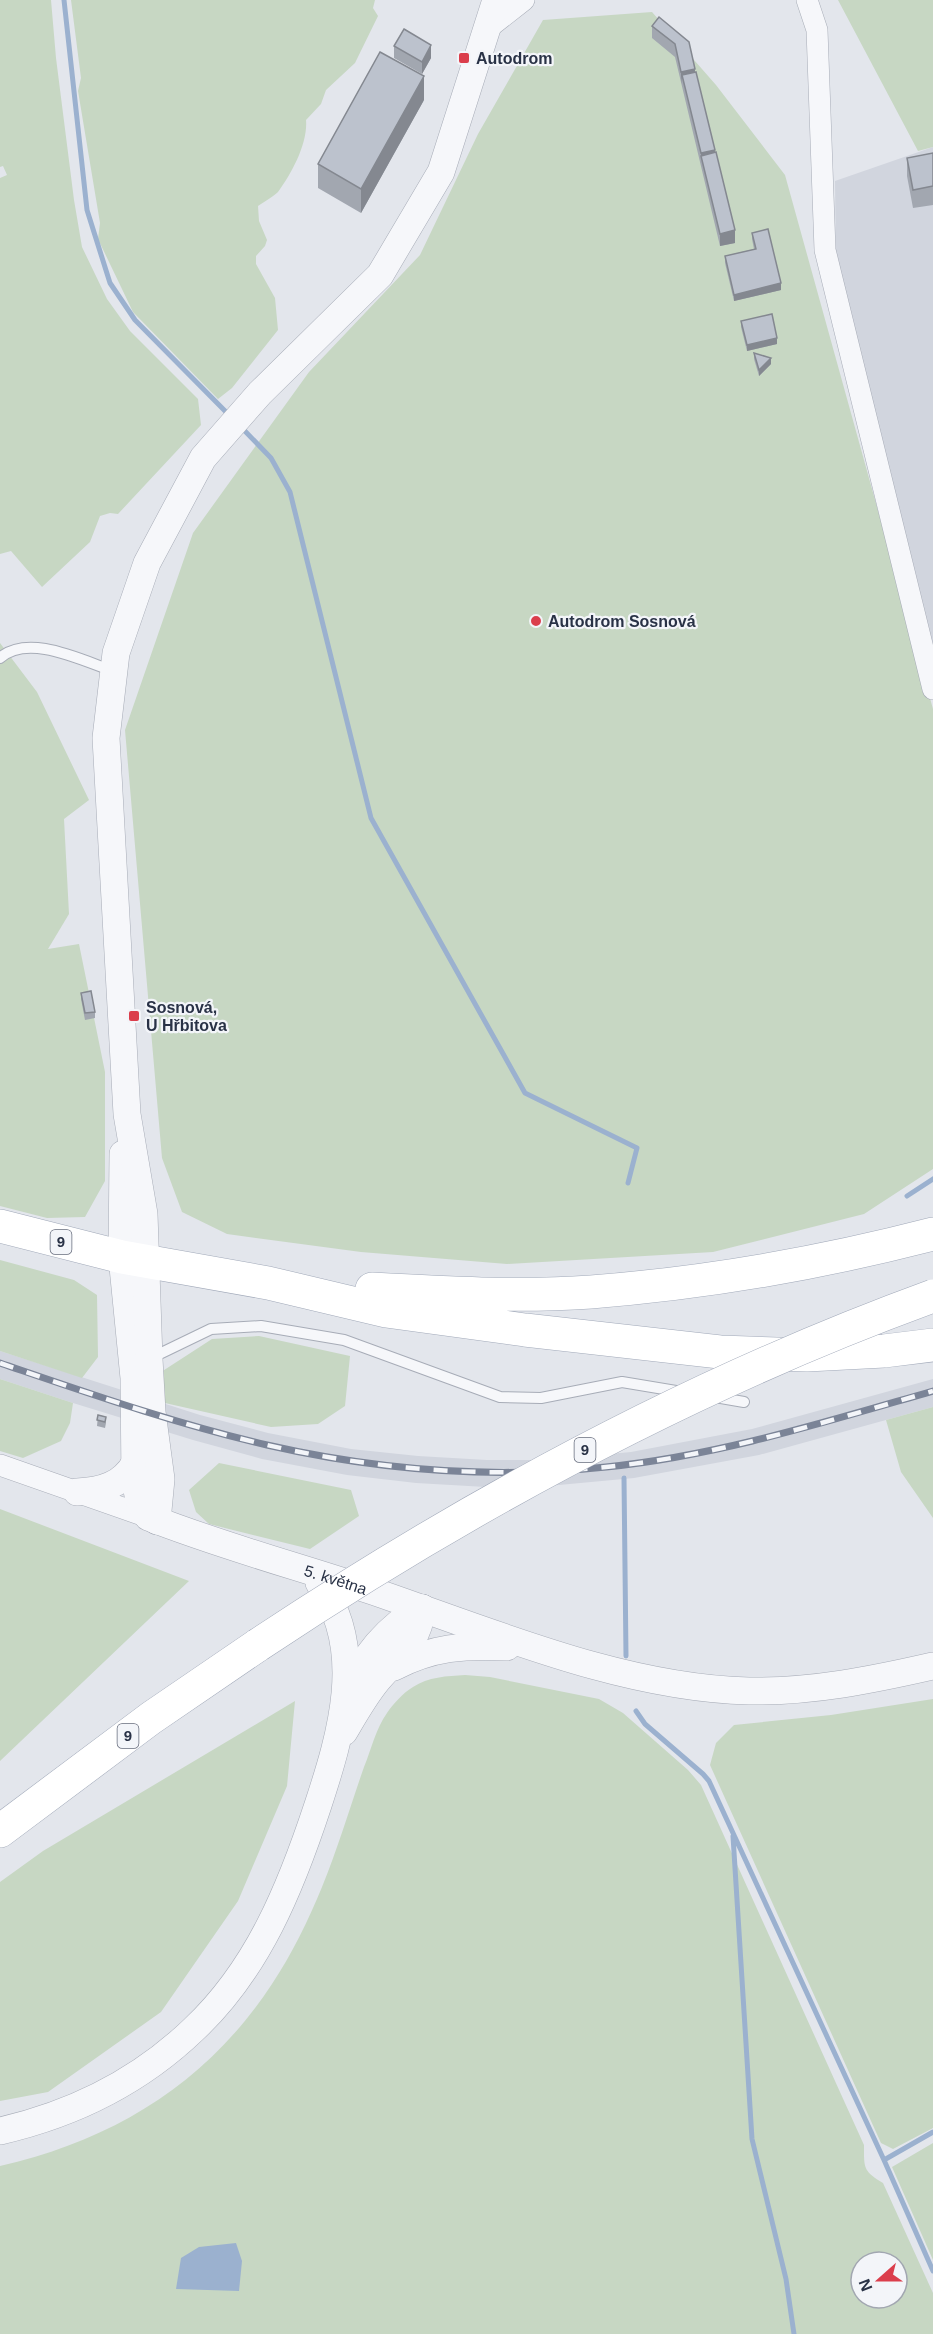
<svg xmlns="http://www.w3.org/2000/svg" width="933" height="2334" font-family="Helvetica,sans-serif">
  <style>
    .built { fill: #d1d5de }
    .green { fill: #c7d7c3; fill-rule: evenodd }
    .water { fill: #9bb1cf }
    .lines { fill: none; stroke-linecap: round; stroke-linejoin: round }
    .stream { stroke: #9bb1cf; stroke-width: 5 }
    .service-casing { stroke: #a7acb7; stroke-width: 12 }
    .minor-casing { stroke: #a7acb7; stroke-width: 22 }
    .tertiary-casing { stroke: #a7acb7; stroke-width: 28 }
    .primary-casing { stroke: #a1a9b9; stroke-width: 34 }
    .service { stroke: #f6f7fa; stroke-width: 10 }
    .minor { stroke: #f6f7fa; stroke-width: 21 }
    .tertiary { stroke: #f6f7fa; stroke-width: 27 }
    .primary { stroke: #fff; stroke-width: 33 }
    .rail-casing { stroke: #7b8497; stroke-width: 7 }
    .rail { stroke: #f3f5f9; stroke-width: 4.5; stroke-dasharray: 14; stroke-linecap: butt }
    .primary-bridge-casing { stroke: #a1a9b9; stroke-width: 34; stroke-linecap: butt }
    .primary-bridge { stroke: #fff; stroke-width: 33 }
    .wall { fill: #a2a7b0 }
    .shaded-wall { fill: #848890 }
    .building { fill: #bcc2cd; stroke: #848890; stroke-width: 1.5 }
    .poi-dot { fill: #db3e4c; stroke: #f3f5f9; stroke-width: 2 }
    .labels { text-anchor: middle; stroke-width: 4.5; stroke-linejoin: round; paint-order: stroke }
    .shield { fill: #f3f5f9; stroke: #666c7c; stroke-width: 1.5 }
    .shield-label { font-size: 15px; font-weight: bold; fill: #293246 }
    .poi-label { font-size: 16px; font-weight: bold; fill: #293246; stroke: #f3f5f9; text-anchor: start }
    .street-label { font-size: 16px; fill: #293246; stroke: #f3f5f9 }
  </style>
  <rect width="100%" height="100%" fill="#e3e6ec"/>
  <path class="built" d="M933,147V648L836,261L835,181Z
    M0,1351L200,1415L268,1433L351,1449L418,1456L487,1460H547L631,1452L752,1429L933,1379V1407L759,1455L634,1478L548,1486L486,1487L416,1483L347,1475L262,1459L193,1440L73,1403L0,1379Z"/>
  <path class="green" d="M0,0H51L56,58L74,200L82,247L107,299L130,331L198,399L201,425L118,514L110,513L100,516L90,542L42,587L11,551L0,554V178L7,175L3,166L0,167Z
    M71,0H375L373,8L378,16L355,63L326,90L321,104L306,120C308,143 292,173 278,192C273,197 265,201 258,206L259,221L267,240L265,246L256,256V264L275,298L278,330L232,388L218,399L133,312L98,239L100,223L78,91L81,78Z
    M838,0H933V147L918,151Z
    M652,12L716,85L785,175L933,709V1169L864,1214L713,1252L507,1264L361,1252L227,1234L182,1212L162,1158L125,730L193,533L309,372L420,255L478,134L543,20Z
    M0,643L37,692L89,800L64,819L69,914L48,949L79,944L105,1072V1181L85,1217L47,1218L0,1206Z
    M0,1260L74,1280L97,1295L98,1357L82,1378L0,1351Z
    M259,1336L350,1356L345,1406L318,1424L271,1427L156,1401L158,1374L212,1339Z
    M0,1379L73,1403L70,1423L61,1441L23,1458L0,1451Z
    M933,1407V1518L901,1472L886,1420Z
    M219,1463L351,1490L359,1516L310,1549L209,1524L196,1512L189,1490Z
    M0,1509L189,1581L0,1761Z
    M465,1675L490,1677L599,1699L623,1713L688,1770L701,1785L864,2145C864,2168 863,2171 883,2183L933,2293V2334H0V2166C114,2140 207,2083 272,1984C292,1954 308,1921 322,1887C338,1848 350,1807 364,1767C371,1750 376,1728 387,1713C393,1704 403,1693 413,1687C428,1677 447,1676 465,1675ZM861,2262H897V2298H861Z
    M933,1699V2128L893,2149L881,2143L710,1765L716,1743L734,1725L831,1715Z
    M295,1701L287,1786L238,1901L161,2012L48,2092L0,2101V1882L43,1851Z
    M933,2143V2260L892,2167Z"/>
  <path class="water" d="M236,2243L242,2261L239,2291L176,2289L181,2258L199,2247Z"/>
  <g class="lines">
    <path class="stream" d="M64,0L87,210L110,283L135,320L229,415
      M241,427L271,458L290,492L371,818L525,1093L637,1148L628,1183
      M907,1196L933,1179
      M624,1478L626,1656
      M636,1711L645,1724L703,1774L709,1781L884,2160L933,2271
      M733,1836L752,2139L786,2279L794,2334
      M884,2160L933,2132"/>
    <g class="service-casing">
      <path id="service" d="M0,658C28,633 81,660 113,671
        M151,1358L211,1329L261,1326L344,1340L500,1397L541,1398L622,1382L682,1392
        M715,1397L744,1402"/>
    </g>
    <g class="minor-casing">
      <path id="minor" d="M807,0L817,30L825,250L933,689
        M487,29L524,0
        M0,1465L148,1517"/>
    </g>
    <g class="tertiary-casing">
      <g id="tertiary">
        <path id="s1" d="M123,1154L122,1257L134,1378L135,1480L139,1500L148,1517C224,1547 304,1568 381,1594C497,1634 625,1688 749,1691C812,1692 872,1680 933,1666"/>
        <path d="M77,1492C102,1491 122,1485 135,1463"/>
        <path d="M157,1521L161,1479L152,1412L149,1359L144,1214L127,1114L106,738L116,653L147,563L203,458L260,393L380,275L441,172L496,0"/>
        <path d="M394,1667C433,1647 464,1645 507,1647"/>
        <path d="M348,1694C362,1657 388,1626 422,1608"/>
        <path d="M344,1732C354,1715 364,1697 377,1681C398,1656 419,1643 422,1608"/>
        <path d="M0,2131C74,2114 139,2082 194,2029C258,1969 291,1887 318,1805C341,1735 367,1649 319,1583"/>
      </g>
    </g>
    <g class="primary-casing">
      <path id="primary" d="M0,1226L122,1257L268,1283L386,1311L525,1330L720,1352L807,1355L884,1351L933,1345
        M372,1289C445,1293 518,1297 591,1292C706,1283 821,1263 933,1234
        M0,1831L151,1718L258,1645"/>
    </g>
    <use href="#service" class="service"/>
    <use href="#minor" class="minor"/>
    <use href="#tertiary" class="tertiary"/>
    <use href="#primary" class="primary"/>
    <g class="rail-casing">
      <path id="rail" d="M0,1363C88,1393 176,1424 267,1445C377,1470 493,1479 606,1467C717,1456 825,1422 933,1391"/>
    </g>
    <use href="#rail" class="rail"/>
    <g class="primary-bridge-casing">
      <path id="primary-bridge" d="M258,1645C470,1504 694,1383 933,1296"/>
    </g>
    <use href="#primary-bridge" class="primary-bridge"/>
  </g>
  <path class="wall" d="M659,17L695,72L715,152L735,243L720,246L675,57L652,38V26Z
    M394,46L431,58L422,74L394,58Z
    M424,100L361,213L318,188V164Z
    M933,153V205L913,208L907,176V158Z
    M752,233L781,290L734,301L725,263V256L754,249L752,239Z
    M741,321L777,344L747,351L741,327Z
    M754,353L771,364L759,376L754,359Z
    M81,993L95,1012V1018L85,1020L81,999Z
    M98,1415L106,1423L105,1428L97,1426Z"/>
  <path class="shaded-wall" d="M431,45V58L422,74V62Z
    M695,69V81L682,75L681,84V72Z
    M424,76V100L361,213V189Z
    M715,150V162L701,156V166V153Z
    M735,230V243L720,246V234Z
    M781,283V290L734,301V295Z
    M777,338V344L747,351V345Z
    M771,358V364L759,376V370Z"/>
  <path class="building" d="M659,17L689,42L695,69L681,72L675,44L652,26Z
    M404,29L431,45L422,62L394,46Z
    M380,52L424,76L361,189L318,164Z
    M696,72L715,150L701,153L682,75Z
    M716,152L735,230L720,234L701,156Z
    M933,153V186L913,190L907,158Z
    M768,229L781,283L734,295L725,256L756,249L752,233Z
    M772,314L777,338L747,345L741,321Z
    M754,353L771,358L759,370Z
    M91,991L95,1012L85,1013L81,993Z
    M98,1415L106,1417L105,1422L97,1420Z"/>
  <g class="poi-dot">
    <rect x="458" y="52" width="12" height="12" rx="3"/>
    <circle cx="536" cy="621" r="6"/>
    <rect x="128" y="1010" width="12" height="12" rx="3"/>
  </g>
  <g class="labels">
    <g class="shield">
      <rect x="50.5" y="1230" width="21" height="24" rx="4.5"/>
      <rect x="574.5" y="1438" width="21" height="24" rx="4.5"/>
      <rect x="117.5" y="1724" width="21" height="24" rx="4.5"/>
    </g>
    <g class="shield-label">
      <text x="61" y="1247">9</text>
      <text x="585" y="1455">9</text>
      <text x="128" y="1741">9</text>
    </g>
    <g class="poi-label">
      <text x="476" y="64">Autodrom</text>
      <text x="548" y="627">Autodrom Sosnová</text>
      <text x="146" y="1013">Sosnová,<tspan x="146" dy="18">U Hřbitova</tspan></text>
    </g>
    <g class="street-label">
      <text dy="6" stroke="none"><textPath href="#s1" startOffset="564">5. května</textPath></text>
    </g>
  </g>
  <g transform="translate(879 2280) rotate(249)"><circle r="28" fill="#f3f5f9" stroke="#a2a7b1" stroke-width="1.5"/>
  <path d="M0-4.5L10 22L0 15L-10 22Z" fill="#db3e4c"/>
  <text y="-9" font-size="16" font-weight="bold" text-anchor="middle" fill="#293246">N</text>
  </g>
</svg>
